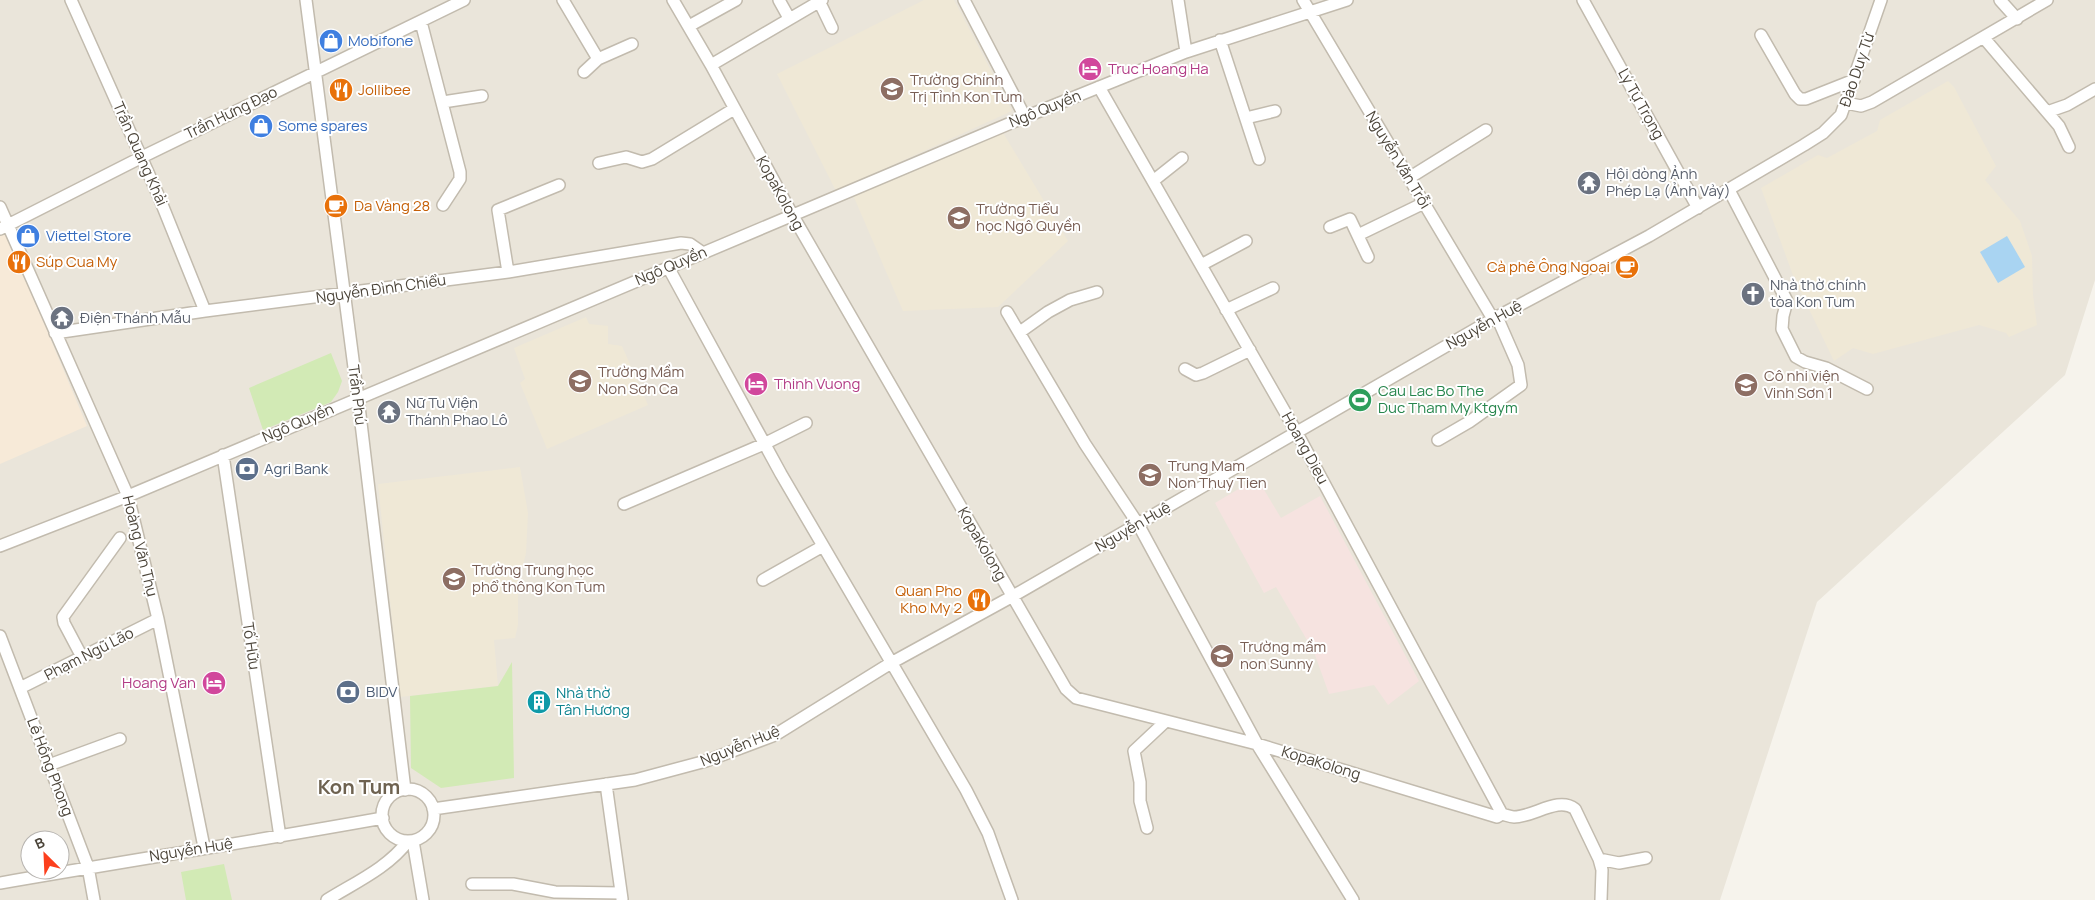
<svg xmlns="http://www.w3.org/2000/svg" width="2095" height="900" font-family="Manrope,sans-serif">
  <style>
    .residential { fill: #eae5da; fill-rule: evenodd }
    .commercial { fill: #f7ead8 }
    .education { fill: #efe8d6 }
    .medical { fill: #f6e3e0 }
    .green { fill: #d2eab5 }
    .water { fill: #a9d4f2 }
    .lines { fill: none; stroke-linecap: round; stroke-linejoin: round }
    .minor-casing { stroke: #c2bbae; stroke-width: 14 }
    .minor { stroke: #fff; stroke-width: 11 }
    .labels { text-anchor: middle; stroke-width: 4; stroke-linejoin: round; paint-order: stroke }
    .shop-label { font-size: 15px; fill: #366cbe; stroke: #fff; text-anchor: start }
    .hotel-label { font-size: 15px; fill: #b23c85; stroke: #fff; text-anchor: start }
    .street-label { font-size: 15px; fill: #4b4439; stroke: #fff }
    .education-label { font-size: 15px; fill: #785e54; stroke: #fff; text-anchor: start }
    .food-label { font-size: 15px; fill: #c56008; stroke: #fff; text-anchor: start }
    .worship-label { font-size: 15px; fill: #5b616d; stroke: #fff; text-anchor: start }
    .leisure-label { font-size: 15px; fill: #27864d; stroke: #fff; text-anchor: start }
    .service-label { font-size: 15px; fill: #4e5e75; stroke: #fff; text-anchor: start }
    .culture-label { font-size: 15px; fill: #0d838f; stroke: #fff; text-anchor: start }
    .district-label { font-size: 20px; font-weight: bold; fill: #6e6250; stroke: #fff }
  </style>
  <rect width="100%" height="100%" fill="#f6f3ec"/>
  <path class="residential" d="M0,0H2095V280L2065,375L1817,602L1720,900H0ZM30,840H60V870H30Z"/>
  <path class="commercial" d="M6,233L87,426L0,464V236Z"/>
  <path class="education" d="M924,0H954L1012,111L836,191L777,74Z
    M1948,81L1954,87L1996,166L1985,180L2020,221L2032,256L2033,295L2037,325L2009,337L2006,333L1979,325L1873,354L1853,348L1834,361L1794,278L1761,188L1818,155L1827,158L1877,131L1880,120Z
    M1002,131L1068,241L998,307L903,311L853,195Z
    M586,317L589,324L608,326V344L622,346L648,405L547,449L520,383L525,379L514,348Z
    M520,467L528,513L526,553L518,587V625L515,638L494,640L498,686L400,697L378,484Z"/>
  <path class="medical" d="M1257,478L1281,518L1320,496L1419,681L1388,705L1374,685L1329,694L1314,652L1276,587L1264,593L1215,503Z"/>
  <path class="green" d="M331,353L342,381L338,392L331,402L263,430L249,388Z
    M512,662L514,778L441,788L411,768L410,696L498,686Z
    M224,864L232,900H186L181,872Z"/>
  <path class="water" d="M2007,236L2025,267L1998,283L1980,252Z"/>
  <g class="lines">
    <g class="minor-casing">
      <path id="minor" d="M71,0L159,197L205,311
        M306,0L358,398L405,790
        M563,0L598,59
        M673,0L711,65L793,216L1066,689L1076,698L1257,744L1497,817L1502,814
        M779,0L789,18
        M964,0L1025,117
        M1178,0L1186,52
        M1303,0L1493,319
        M1583,0L1698,208
        M2000,0L2017,19
        M819,1L832,28
        M421,22L460,172V179L443,205
        M689,26L736,0
        M1761,35L1795,94L1800,99H1806L1854,80
        M1984,38L2047,112L2067,105L2095,89
        M1220,40L1259,159
        M711,65L822,0
        M584,72L598,59L632,44
        M1099,87L1297,433L1502,814
        M443,102L482,96
        M1846,103L1861,106L1872,102L2047,0
        M2047,112L2059,126L2069,147
        M1246,118L1275,111
        M599,163L626,157L642,162L652,159L734,109
        M1409,178L1486,130
        M1153,181L1182,158
        M1729,190L1787,301L1783,316L1782,329L1796,357L1805,362L1826,368L1867,389
        M0,207L128,496L158,619L204,847
        M1330,227L1350,219L1368,257
        M0,229L142,157L464,0
        M1358,235L1424,203
        M1201,265L1246,241
        M668,267L781,474L966,790L988,833L1012,900
        M508,272L498,210L559,185
        M1226,310L1273,288
        M1007,312L1085,444L1138,524L1257,744L1353,900
        M1020,332L1048,312L1070,300L1097,292
        M55,333L205,311L508,272L681,243L690,244L703,253
        M1185,369L1196,375L1203,373L1250,350
        M1438,440L1469,422L1521,385L1518,365L1497,317
        M223,455L280,837
        M624,504L764,444L806,423
        M0,546L128,496L1025,117L1186,52L1347,0
        M763,580L823,546
        M0,636L88,867L94,900
        M82,657L64,623L63,617L120,538
        M20,688L158,619
        M49,765L120,739
        M606,784L622,899
        M382 815a26 26 0 1 1 52 0a26 26 0 1 1-52 0Z
        M433,809L635,780L706,761L775,735L891,663L1013,596L1493,319L1649,236L1804,145L1823,133L1841,115L1881,0
        M1502,814C1506,815 1510,817 1514,817C1534,817 1558,796 1575,809L1599,859L1602,870L1601,900
        M1147,828L1140,801V782L1134,751L1166,721
        M413,841L423,900
        M1599,859L1619,863L1646,858
        M0,883C127,861 255,841 383,818
        M472,884H513L555,892L621,893
        M327,900C354,883 388,868 408,841"/>
    </g>
    <use href="#minor" class="minor"/>
  </g>
  <defs>
    <g id="shop-disc" transform="scale(1.25)"><circle r="9.5" fill="#3f7fe0" stroke="#fff"/><path d="M-5-2.5h2.3a2.7 3.5 0 0 1 5.4 0H5L5.5 6h-11ZM-1.5-2.5h3a1.5 2.3 0 0 0-3 0Z" fill="#fff"/></g>
    <g id="hotel-disc" transform="scale(1.25)"><circle r="9.5" fill="#d1479c" stroke="#fff"/><path d="M-6-4.5h1.5V1H6V5H4.5V3h-9V5H-6ZM-4 0a1.8 1.8 0 1 1 3.6 0ZM.5 0V-2.5h3Q6-2.5 6 0Z" fill="#fff"/></g>
    <g id="school-disc" transform="scale(1.25)"><circle r="9.5" fill="#8d6e63" stroke="#fff"/><path d="M0-5L7-2L0 1L-7-2ZM-4 1L0 2.5L4 1V4Q0 6-4 4Z" fill="#fff"/></g>
    <g id="restaurant-disc" transform="scale(1.25)"><circle r="9.5" fill="#e8710a" stroke="#fff"/><path d="M-5-6h1v4h1v-4h1v4h1v-4h1v5L-1.5 .5V6h-2V.5L-5-1ZM5-6V6H3V1.5H1.5Q1.5-4 5-6Z" fill="#fff"/></g>
    <g id="temple-disc" transform="scale(1.25)"><circle r="9.5" fill="#6b7280" stroke="#fff"/><path d="M0-6L5-2H3V0L6.5 2.5H4V6H1.5V3h-3V6H-4V2.5H-6.5L-3 0V-2H-5Z" fill="#fff"/></g>
    <g id="cafe-disc" transform="scale(1.25)"><circle r="9.5" fill="#e8710a" stroke="#fff"/><path d="M-5.5-4.5H6V0H3Q3 3.5 0 3.5H-2.5Q-5.5 3.5-5.5 0ZM3-3.2v2h1.7v-2ZM-6 4.5H4V6H-6Z" fill="#fff"/></g>
    <g id="church-disc" transform="scale(1.25)"><circle r="9.5" fill="#6b7280" stroke="#fff"/><path d="M-1.2-6h2.4v3.5h3.3v2.4h-3.3V6h-2.4V-.1h-3.3v-2.4h3.3Z" fill="#fff"/></g>
    <g id="stadium-disc" transform="scale(1.25)"><circle r="9.5" fill="#2e9e5b" stroke="#fff"/><path d="M0-5a6.5 5 0 1 0 0 10a6.5 5 0 1 0 0-10ZM-3.5-1.8h7v3.6h-7Z" fill="#fff"/></g>
    <g id="bank-disc" transform="scale(1.25)"><circle r="9.5" fill="#5c6f8a" stroke="#fff"/><path d="M-6-4H6V4H-6ZM0-2.3a2.3 2.3 0 1 0 0 4.6a2.3 2.3 0 1 0 0-4.6Z" fill="#fff"/></g>
    <g id="building-disc" transform="scale(1.25)"><circle r="9.5" fill="#0f9aa8" stroke="#fff"/><path d="M-4-6H4V6H1V3H-1V6H-4ZM-2.5-4.3h1.7v1.8h-1.7ZM.8-4.3h1.7v1.8H.8ZM-2.5-1h1.7V.8h-1.7ZM.8-1h1.7V.8H.8Z" fill="#fff"/></g>
  </defs>
  <g fill-rule="evenodd">
    <use href="#shop-disc" x="331" y="41"/>
    <use href="#hotel-disc" x="1090" y="69"/>
    <use href="#school-disc" x="892" y="89"/>
    <use href="#restaurant-disc" x="341" y="90"/>
    <use href="#shop-disc" x="261" y="126"/>
    <use href="#temple-disc" x="1589" y="183"/>
    <use href="#cafe-disc" x="336" y="206"/>
    <use href="#school-disc" x="959" y="218"/>
    <use href="#shop-disc" x="28" y="236"/>
    <use href="#restaurant-disc" x="19" y="262"/>
    <use href="#cafe-disc" x="1627" y="267"/>
    <use href="#church-disc" x="1753" y="294"/>
    <use href="#temple-disc" x="62" y="318"/>
    <use href="#school-disc" x="580" y="381"/>
    <use href="#hotel-disc" x="756" y="384"/>
    <use href="#school-disc" x="1746" y="385"/>
    <use href="#stadium-disc" x="1360" y="400"/>
    <use href="#temple-disc" x="389" y="412"/>
    <use href="#bank-disc" x="247" y="469"/>
    <use href="#school-disc" x="1150" y="475"/>
    <use href="#school-disc" x="454" y="579"/>
    <use href="#restaurant-disc" x="979" y="600"/>
    <use href="#school-disc" x="1222" y="656"/>
    <use href="#hotel-disc" x="214" y="683"/>
    <use href="#bank-disc" x="348" y="692"/>
    <use href="#building-disc" x="539" y="702"/>
  </g>
  <g class="labels">
    <g class="shop-label">
      <text x="348" y="46">Mobifone</text>
      <text x="278" y="131">Some spares</text>
      <text x="46" y="241">Viettel Store</text>
    </g>
    <g class="hotel-label">
      <text x="1108" y="74">Truc Hoang Ha</text>
      <text x="774" y="389">Thinh Vuong</text>
      <text x="196" y="688" text-anchor="end">Hoang Van</text>
    </g>
    <g class="street-label">
      <text transform="translate(1857 70) rotate(-71)" y="5">Đào Duy Từ</text>
      <text transform="translate(1641 104) rotate(61)" y="5">Lý Tự Trọng</text>
      <text transform="translate(1045 109) rotate(-22)" y="5">Ngô Quyền</text>
      <text transform="translate(231 113) rotate(-26)" y="5">Trần Hưng Đạo</text>
      <text transform="translate(140 154) rotate(66)" y="5">Trần Quang Khải</text>
      <text transform="translate(1398 160) rotate(59)" y="5">Nguyễn Văn Trỗi</text>
      <text transform="translate(780 193) rotate(61)" y="5">KopaKolong</text>
      <text transform="translate(671 266) rotate(-23)" y="5">Ngô Quyền</text>
      <text transform="translate(381 289) rotate(-8)" y="5">Nguyễn Đình Chiểu</text>
      <text transform="translate(1484 325) rotate(-29)" y="5">Nguyễn Huệ</text>
      <text transform="translate(357 395) rotate(83)" y="5">Trần Phú</text>
      <text transform="translate(298 423) rotate(-23)" y="5">Ngô Quyền</text>
      <text transform="translate(1305 448) rotate(61)" y="5">Hoang Dieu</text>
      <text transform="translate(1133 527) rotate(-30)" y="5">Nguyễn Huệ</text>
      <text transform="translate(982 544) rotate(60)" y="5">KopaKolong</text>
      <text transform="translate(140 546) rotate(76)" y="5">Hoàng Văn Thụ</text>
      <text transform="translate(251 646) rotate(82)" y="5">Tố Hữu</text>
      <text transform="translate(89 654) rotate(-27)" y="5">Phạm Ngũ Lão</text>
      <text transform="translate(740 746) rotate(-22)" y="5">Nguyễn Huệ</text>
      <text transform="translate(1321 763) rotate(17)" y="5">KopaKolong</text>
      <text transform="translate(50 767) rotate(69)" y="5">Lê Hồng Phong</text>
      <text transform="translate(191 850) rotate(-9)" y="5">Nguyễn Huệ</text>
    </g>
    <g class="education-label">
      <text x="910" y="85">Trường Chính<tspan x="910" dy="17">Trị Tỉnh Kon Tum</tspan></text>
      <text x="976" y="214">Trường Tiểu<tspan x="976" dy="17">học Ngô Quyền</tspan></text>
      <text x="598" y="377">Trường Mầm<tspan x="598" dy="17">Non Sơn Ca</tspan></text>
      <text x="1764" y="381">Cô nhi viện<tspan x="1764" dy="17">Vinh Sơn 1</tspan></text>
      <text x="1168" y="471">Trung Mam<tspan x="1168" dy="17">Non Thuy Tien</tspan></text>
      <text x="472" y="575">Trường Trung học<tspan x="472" dy="17">phổ thông Kon Tum</tspan></text>
      <text x="1240" y="652">Trường mầm<tspan x="1240" dy="17">non Sunny</tspan></text>
    </g>
    <g class="food-label">
      <text x="358" y="95">Jollibee</text>
      <text x="354" y="211">Da Vàng 28</text>
      <text x="36" y="267">Súp Cua My</text>
      <text x="1610" y="272" text-anchor="end">Cà phê Ông Ngoại</text>
      <text x="962" y="596" text-anchor="end">Quan Pho<tspan x="962" dy="17">Kho My 2</tspan></text>
    </g>
    <g class="worship-label">
      <text x="1606" y="179">Hội dòng Ảnh<tspan x="1606" dy="17">Phép Lạ (Ảnh Vảy)</tspan></text>
      <text x="1770" y="290">Nhà thờ chính<tspan x="1770" dy="17">tòa Kon Tum</tspan></text>
      <text x="80" y="323">Điện Thánh Mẫu</text>
      <text x="406" y="408">Nữ Tu Viện<tspan x="406" dy="17">Thánh Phao Lô</tspan></text>
    </g>
    <g class="leisure-label">
      <text x="1378" y="396">Cau Lac Bo The<tspan x="1378" dy="17">Duc Tham My Ktgym</tspan></text>
    </g>
    <g class="service-label">
      <text x="264" y="474">Agri Bank</text>
      <text x="366" y="697">BIDV</text>
    </g>
    <g class="culture-label">
      <text x="556" y="698">Nhà thờ<tspan x="556" dy="17">Tân Hương</tspan></text>
    </g>
    <g class="district-label">
      <text x="359" y="794">Kon Tum</text>
    </g>
  </g>
  <g transform="translate(45 855) rotate(336)"><circle r="24" fill="#ffffff" stroke="#b7b4b0"/>
  <path d="M0-4L9 19L0 12L-9 19Z" fill="#fc3f1d"/>
  <text y="-8" font-size="14" font-weight="bold" text-anchor="middle" fill="#4b4439">B</text>
  </g>
</svg>
